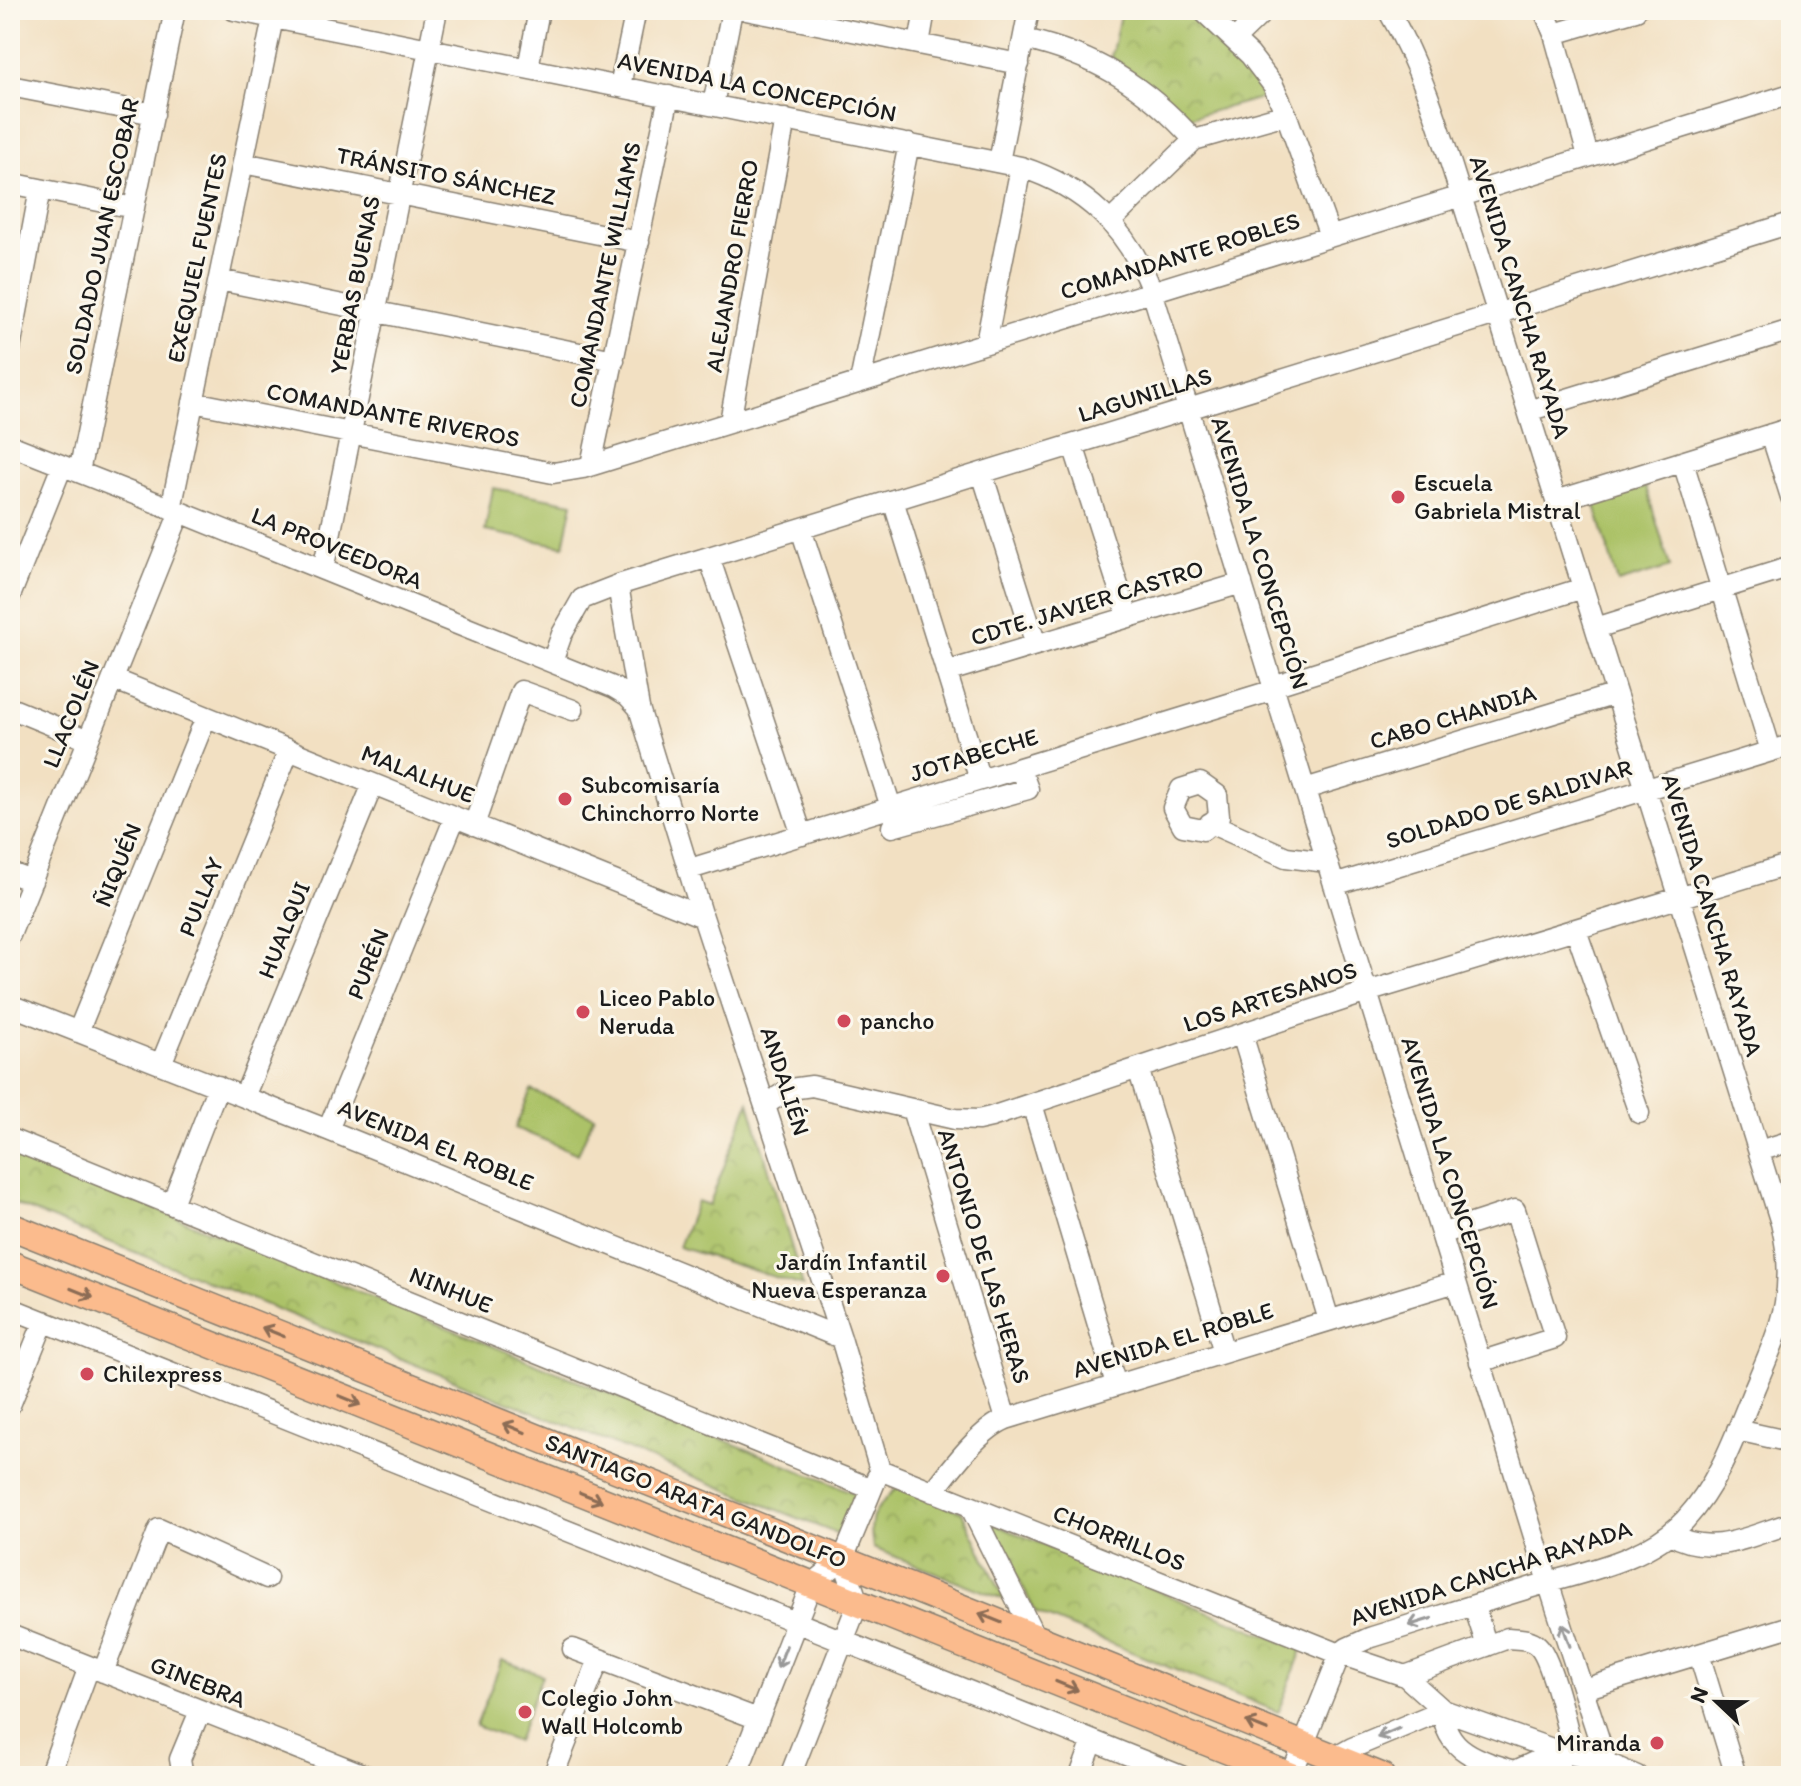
<svg xmlns="http://www.w3.org/2000/svg" width="1801" height="1786" font-family="Itim,sans-serif">
  <style>
    .grass { fill: #acc267; stroke: #646f42; stroke-width: 2 }
    .park { fill: url(#park-crowns); stroke: #646f42; stroke-width: 2 }
    .lines { fill: none; stroke-linecap: round; stroke-linejoin: round }
    .minor-casing { stroke: #877e6f; stroke-width: 23 }
    .major-casing { stroke: #877e6f; stroke-width: 29 }
    .minor { stroke: #fff; stroke-width: 20 }
    .major { stroke: #fbbb8d; stroke-width: 26 }
    .oneway { stroke: #8c6c54 }
    .oneway2 { stroke: #999 }
    .poi-dot { fill: #d1495b; stroke: #fbf7ec; stroke-width: 3 }
    .labels { text-anchor: middle; stroke-width: 6; stroke-linejoin: round; paint-order: stroke }
    .street-label { font-size: 24px; fill: #1c1c1c; stroke: #fbf7ec }
    .poi-label { font-size: 24px; fill: #1c1c1c; stroke: #fbf7ec; text-anchor: start }
  </style>
  <defs>
    <pattern id="park-crowns" width="20" height="18" patternUnits="userSpaceOnUse" patternTransform="scale(2)"><rect width="20" height="18" fill="#acc267"/><path d="M2 6a3 3 0 1 1 6 0M12 15a3 3 0 1 1 6 0" fill="none" stroke="#93a659"/></pattern>
  </defs>
  <rect width="100%" height="100%" fill="#fbf7ec"/>
  <filter id="ink" filterUnits="userSpaceOnUse"><feTurbulence type="fractalNoise" baseFrequency=".0125" numOctaves="2"/><feDisplacementMap in="SourceGraphic" scale="16" xChannelSelector="R" yChannelSelector="G"/><feConvolveMatrix kernelMatrix="1 2 1 2 8 2 1 2 1" color-interpolation-filters="sRGB"/></filter>
  <filter id="wash" filterUnits="userSpaceOnUse"><feTurbulence type="fractalNoise" baseFrequency=".006" numOctaves="4" result="noise"/><feDisplacementMap in="SourceGraphic" scale="32" xChannelSelector="R" yChannelSelector="G"/><feGaussianBlur stdDeviation="1.8" result="paint"/><feColorMatrix in="noise" values="0 0 0 0 0 0 0 0 0 0 0 0 0 0 0 0 0 1.4 0 .05"/><feComposite in="paint" operator="in"/></filter>
  <g filter="url(#wash)">
    <rect width="100%" height="100%" fill="#f2e0c2"/>
    <path class="grass" d="M1646,487L1670,567L1618,583L1594,502Z
      M493,488L573,503L564,546L485,531Z
      M531,1090L594,1116L578,1154L515,1128Z
      M502,1660L542,1675L517,1742L476,1726Z"/>
    <path class="park" d="M1121,10H1185L1236,48L1269,96L1184,119L1152,87L1111,57Z
      M749,1102L803,1286L679,1247L697,1201L709,1205Z
      M10,1150L857,1494L840,1535L10,1202Z
      M898,1486L962,1512L1005,1600L873,1548C867,1512 876,1510 898,1486Z
      M989,1522L1302,1650L1278,1712L1036,1613Z"/>
  </g>
  <g filter="url(#ink)">
    <g class="lines">
      <g class="minor-casing">
        <path id="minor" d="M234,10L1021,167C1086,188 1127,228 1152,291L1548,1582L1611,1776
          M746,10L1019,64
          M1202,10L1250,55L1273,85L1286,114L1330,236
          M1544,10L1554,34L1588,156
          M1554,34L1636,10
          M1024,39C1095,55 1146,86 1194,140
          M1235,39L1265,10
          M919,44L925,10
          M528,68L539,10
          M10,86L154,114
          M620,86L636,10
          M713,105L732,10
          M999,162L1029,10
          M243,163L639,242
          M10,183L134,208
          M1111,221L1194,140L1286,114
          M219,280L614,360
          M986,343L1021,167
          M10,349L40,189
          M860,382L909,144
          M193,402L553,473L583,468L1791,94
          M1528,411L1791,330
          M730,422L785,119
          M1771,434L1791,497
          M10,445L180,512L613,687L628,696L639,708
          M1073,445L1128,617
          M1683,462L1771,751
          M591,465L669,96
          M79,472L175,10
          M982,473L1036,645
          M893,500L980,780
          M1556,501L1791,428
          M171,509L273,18
          M801,529L891,807
          M709,557L802,835
          M323,570L437,10
          M618,585L639,708L703,917L841,1338L880,1470
          M10,596L62,466
          M1596,628L1791,567
          M552,662L562,634L582,599L618,585L1791,223
          M946,672L1242,583
          M113,679L703,917
          M1273,686L1583,588
          M10,708L88,740
          M1200,783L1217,795L1219,816L1203,830L1183,826L1173,808L1181,789Z
          M1305,789L1616,694
          M1210,823L1286,857L1327,862
          M474,825L521,691L573,710
          M892,827L1028,789L1020,768
          M690,869L1274,690
          M10,873L32,881
          M1334,885L1791,745
          M1576,930L1639,1113
          M10,935L180,512
          M10,1005L328,1130L841,1338
          M78,1032L206,717
          M1242,1034L1329,1320
          M161,1064L289,750
          M1138,1068L1224,1352
          M244,1097L373,784
          M766,1104L790,1089L812,1086L955,1119L978,1120L991,1117L1367,992L1791,864
          M1032,1104L1116,1385
          M912,1109L1006,1419
          M328,1130L455,817
          M10,1139L872,1489
          M1759,1151L1791,1141
          M172,1204L218,1086
          M1441,1234L1515,1210L1555,1338L1480,1362
          M10,1308L1181,1776
          M10,1405L44,1321
          M1737,1430L1791,1442
          M880,1470L1340,1654L1405,1676L1443,1710L1555,1750L1607,1763L1637,1776
          M933,1492C951,1469 979,1430 1006,1419L1456,1282
          M971,1508L1035,1637
          M1670,1534C1712,1558 1749,1536 1791,1523
          M1474,1606L1487,1646
          M10,1635L367,1776
          M573,1649L758,1719
          M1699,1654L1736,1776
          M103,1672L159,1529L267,1578
          M1405,1676L1508,1638C1519,1639 1530,1638 1538,1646C1552,1659 1568,1733 1574,1755
          M1584,1689L1791,1626
          M1443,1710C1444,1751 1480,1761 1515,1771L1543,1758L1555,1750
          M1555,1750L1563,1776
          M1334,1758L1352,1748L1443,1710
          M49,1776L89,1667
          M183,1776L180,1759L200,1711
          M553,1776L599,1659
          M736,1776L811,1585L843,1559L877,1477
          M790,1776L858,1603L843,1559
          M1080,1776L1093,1741
          M1291,1776L1340,1654L1347,1648L1369,1638C1421,1622 1473,1605 1526,1589C1580,1572 1644,1563 1685,1520C1720,1482 1736,1433 1755,1387C1781,1326 1798,1290 1781,1223L1461,196C1441,132 1422,68 1388,10"/>
      </g>
      <g class="major-casing">
        <path id="major" d="M10,1226L1381,1776
          M10,1264L1291,1776"/>
      </g>
      <use href="#minor" class="minor"/>
      <use href="#major" class="major"/>
    </g>
    <defs><path id="oneway-shaft" d="M-6 0H5M1.5-3L5.5 0L1.5 3" fill="none" stroke-width="1.6" stroke-linecap="round" stroke-linejoin="round" transform="scale(2)"/></defs>
    <g class="oneway">
      <use href="#oneway-shaft" transform="translate(82 1293) rotate(22)"/>
      <use href="#oneway-shaft" transform="translate(273 1332) rotate(-158)"/>
      <use href="#oneway-shaft" transform="translate(350 1400) rotate(22)"/>
      <use href="#oneway-shaft" transform="translate(514 1428) rotate(-158)"/>
      <use href="#oneway-shaft" transform="translate(591 1497) rotate(22)"/>
      <use href="#oneway-shaft" transform="translate(990 1618) rotate(-158)"/>
      <use href="#oneway-shaft" transform="translate(1067 1686) rotate(22)"/>
      <use href="#oneway-shaft" transform="translate(1257 1726) rotate(-158)"/>
    </g>
    <g class="oneway2">
      <use href="#oneway-shaft" transform="translate(1420 1622) rotate(163)"/>
      <use href="#oneway-shaft" transform="translate(1566 1635) rotate(-109)"/>
      <use href="#oneway-shaft" transform="translate(782 1657) rotate(111)"/>
      <use href="#oneway-shaft" transform="translate(1388 1733) rotate(157)"/>
    </g>
  </g>
  <g class="poi-dot">
    <circle cx="1398" cy="497" r="8"/>
    <circle cx="565" cy="799" r="8"/>
    <circle cx="583" cy="1012" r="8"/>
    <circle cx="844" cy="1021" r="8"/>
    <circle cx="943" cy="1276" r="8"/>
    <circle cx="87" cy="1374" r="8"/>
    <circle cx="525" cy="1712" r="8"/>
    <circle cx="1657" cy="1743" r="8"/>
  </g>
  <g class="labels">
    <g class="street-label">
      <text transform="translate(757 87) rotate(11)" y="8">AVENIDA LA CONCEPCIÓN</text>
      <text transform="translate(446 176) rotate(11)" y="8">TRÁNSITO SÁNCHEZ</text>
      <text transform="translate(102 236) rotate(-78)" y="8">SOLDADO JUAN ESCOBAR</text>
      <text transform="translate(1180 256) rotate(-17)" y="8">COMANDANTE ROBLES</text>
      <text transform="translate(197 258) rotate(-78)" y="8">EXEQUIEL FUENTES</text>
      <text transform="translate(732 266) rotate(-80)" y="8">ALEJANDRO FIERRO</text>
      <text transform="translate(605 275) rotate(-78)" y="8">COMANDANTE WILLIAMS</text>
      <text transform="translate(355 285) rotate(-79)" y="8">YERBAS BUENAS</text>
      <text transform="translate(1520 297) rotate(73)" y="8">AVENIDA CANCHA RAYADA</text>
      <text transform="translate(1145 395) rotate(-17)" y="8">LAGUNILLAS</text>
      <text transform="translate(393 415) rotate(11)" y="8">COMANDANTE RIVEROS</text>
      <text transform="translate(337 548) rotate(22)" y="8">LA PROVEEDORA</text>
      <text transform="translate(1260 553) rotate(73)" y="8">AVENIDA LA CONCEPCIÓN</text>
      <text transform="translate(1087 603) rotate(-17)" y="8">CDTE. JAVIER CASTRO</text>
      <text transform="translate(71 714) rotate(-68)" y="8">LLACOLÉN</text>
      <text transform="translate(1453 717) rotate(-17)" y="8">CABO CHANDIA</text>
      <text transform="translate(974 755) rotate(-17)" y="8">JOTABECHE</text>
      <text transform="translate(418 774) rotate(22)" y="8">MALALHUE</text>
      <text transform="translate(1509 804) rotate(-17)" y="8">SOLDADO DE SALDIVAR</text>
      <text transform="translate(118 865) rotate(-68)" y="8">ÑIQUÉN</text>
      <text transform="translate(201 897) rotate(-68)" y="8">PULLAY</text>
      <text transform="translate(1712 915) rotate(73)" y="8">AVENIDA CANCHA RAYADA</text>
      <text transform="translate(284 930) rotate(-68)" y="8">HUALQUI</text>
      <text transform="translate(368 964) rotate(-68)" y="8">PURÉN</text>
      <text transform="translate(1270 997) rotate(-18)" y="8">LOS ARTESANOS</text>
      <text transform="translate(785 1081) rotate(72)" y="8">ANDALIÉN</text>
      <text transform="translate(436 1145) rotate(22)" y="8">AVENIDA EL ROBLE</text>
      <text transform="translate(1450 1173) rotate(73)" y="8">AVENIDA LA CONCEPCIÓN</text>
      <text transform="translate(984 1256) rotate(73)" y="8">ANTONIO DE LAS HERAS</text>
      <text transform="translate(451 1290) rotate(22)" y="8">NINHUE</text>
      <text transform="translate(1173 1340) rotate(-17)" y="8">AVENIDA EL ROBLE</text>
      <text transform="translate(696 1501) rotate(22)" y="8">SANTIAGO ARATA GANDOLFO</text>
      <text transform="translate(1119 1538) rotate(22)" y="8">CHORRILLOS</text>
      <text transform="translate(1491 1573) rotate(-18)" y="8">AVENIDA CANCHA RAYADA</text>
      <text transform="translate(198 1682) rotate(22)" y="8">GINEBRA</text>
    </g>
    <g class="poi-label">
      <text x="1414" y="491">Escuela<tspan x="1414" dy="28">Gabriela Mistral</tspan></text>
      <text x="581" y="793">Subcomisaría<tspan x="581" dy="28">Chinchorro Norte</tspan></text>
      <text x="599" y="1006">Liceo Pablo<tspan x="599" dy="28">Neruda</tspan></text>
      <text x="860" y="1029">pancho</text>
      <text x="927" y="1270" text-anchor="end">Jardín Infantil<tspan x="927" dy="28">Nueva Esperanza</tspan></text>
      <text x="103" y="1382">Chilexpress</text>
      <text x="541" y="1706">Colegio John<tspan x="541" dy="28">Wall Holcomb</tspan></text>
      <text x="1641" y="1751" text-anchor="end">Miranda</text>
    </g>
  </g>
  <rect width="1801" height="1786" fill="none" stroke="#fbf7ec" stroke-width="40"/>
  <g transform="translate(1717 1702) rotate(292)" stroke="#fbf7ec" stroke-width="6" paint-order="stroke">
  <path d="M0-6L14 30L0 20L-14 30Z" fill="#1c1c1c"/>
  <text y="-12" font-size="22" font-weight="bold" text-anchor="middle" fill="#1c1c1c">N</text>
  </g>
</svg>
